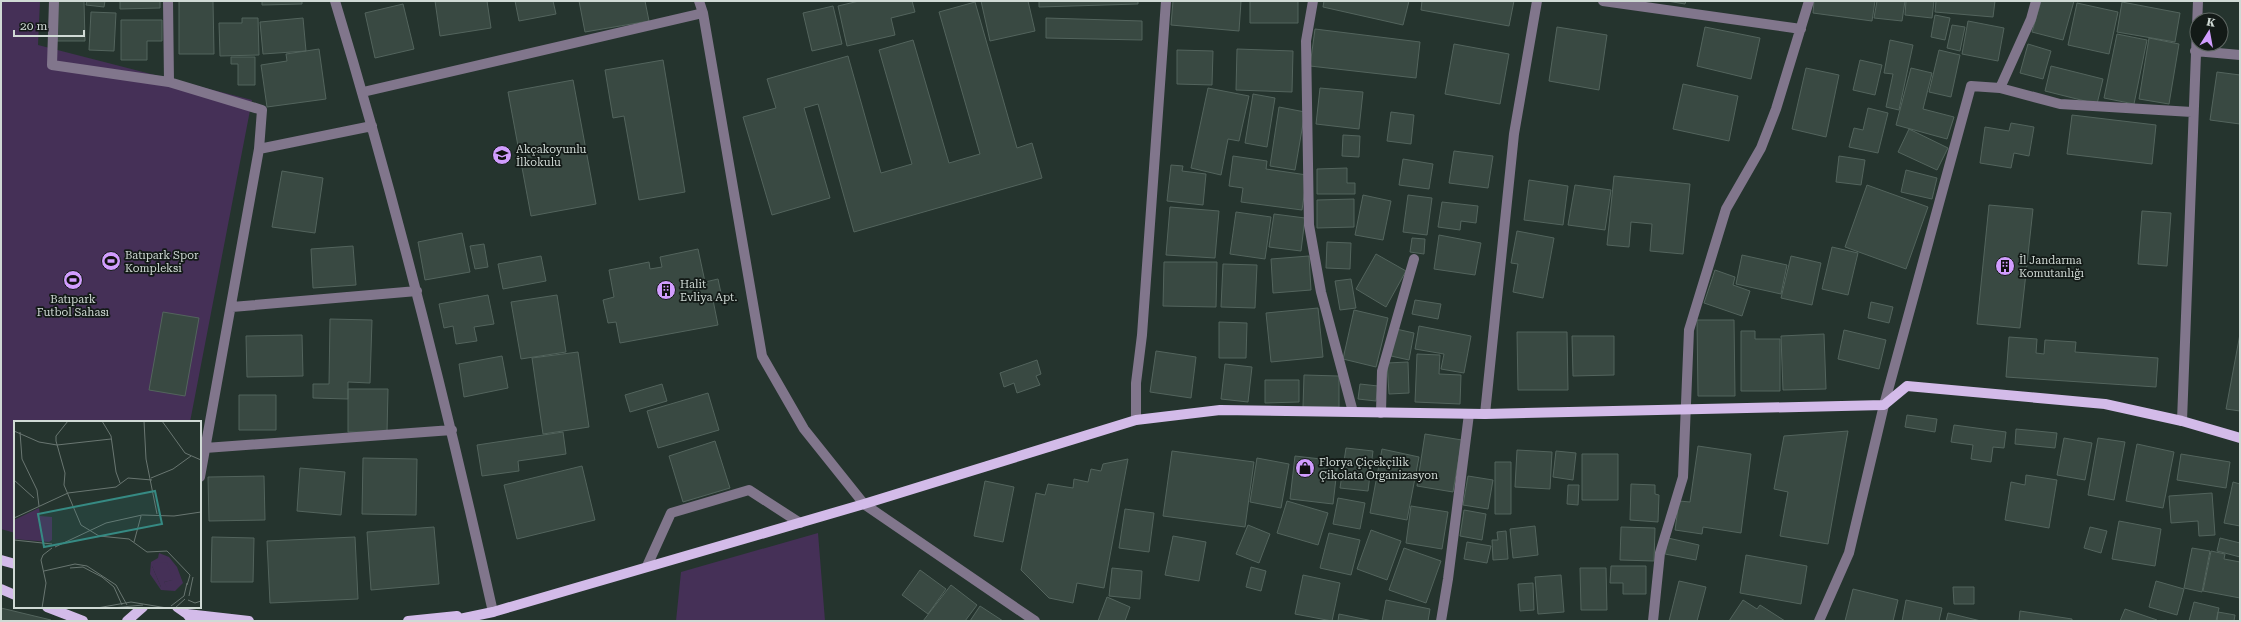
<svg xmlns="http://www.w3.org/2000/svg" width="2241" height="622" font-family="'Roboto Serif',serif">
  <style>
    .park { fill: #453057 }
    .building { fill: #394942; stroke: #53645d }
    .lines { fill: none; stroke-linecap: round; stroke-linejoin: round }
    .minor { stroke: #81768c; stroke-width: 10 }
    .major { stroke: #d3bbe9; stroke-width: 10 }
    .labels { text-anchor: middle; stroke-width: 3.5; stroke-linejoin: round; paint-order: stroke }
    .poi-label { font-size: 11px; fill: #d0dad5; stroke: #131a17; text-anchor: start }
    .inset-road { fill: none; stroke: #697671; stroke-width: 1 }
    .view { fill: #368a83; fill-opacity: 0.15; stroke: #368a83; stroke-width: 2 }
    .inset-edge { fill: none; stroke: #d0dad5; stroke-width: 2 }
  </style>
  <rect width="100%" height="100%" fill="#25342e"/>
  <path class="park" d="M1,1H40L38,45L252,100L190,422H15V533L1,529Z
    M818,533L825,621H676L681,572Z"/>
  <path class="building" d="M55,1H84L85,41H56Z
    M87,1H105L104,7L86,5Z
    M120,1H160V8L120,9Z
    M179,1H213L214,54H179Z
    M262,1H302V4L262,5Z
    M435,1H487L491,28L440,36Z
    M515,1H553L556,14L519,21Z
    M579,1H645L649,21L585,32Z
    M859,1H912L915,12L891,18L895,35L847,46L838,6Z
    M981,1H1028L1035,31L990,41Z
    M1039,1H1138V4L1039,7Z
    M1173,1H1241L1239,31L1171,25Z
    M1250,1H1298V23H1250Z
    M1324,1H1409L1403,25L1323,7Z
    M1422,1H1514L1509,26L1421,10Z
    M1667,1H1686L1685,4Z
    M1814,1H1875L1872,21L1813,13Z
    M1877,1H1905L1902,21L1874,18Z
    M1906,1H1934L1932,18L1905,15Z
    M1936,1H1995L1993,17L1935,12Z
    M2041,1H2074L2063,40L2032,32Z
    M975,2L1017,148L1032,143L1042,178L854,232L818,104L804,108L830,198L772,215L743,117L776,108L767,79L848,56L881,173L912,164L879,50L913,40L949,163L980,154L939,12Z
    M2122,2L2180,13L2175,42L2117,32Z
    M2077,3L2118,12L2109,54L2068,45Z
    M403,4L414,49L375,58L365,13Z
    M833,6L842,44L812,51L803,13Z
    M91,12L116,13L114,51L89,50Z
    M1935,15L1950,18L1945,40L1931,37Z
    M242,18H258L259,55L220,56L219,23H242Z
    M303,18L306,51L263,54L260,22Z
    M1046,18L1142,21V40L1046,38Z
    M121,20H162V41H147V60H121Z
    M1968,21L2004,28L1998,61L1962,54Z
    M1952,25L1965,27L1960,51L1947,48Z
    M1557,27L1607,35L1599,90L1549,81Z
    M1705,27L1760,38L1751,79L1697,66Z
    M1315,29L1420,42L1416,78L1310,66Z
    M2117,34L2147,40L2134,104L2104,98Z
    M2149,38L2179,44L2169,104L2139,99Z
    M1890,40L1913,45L1899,110L1886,107L1893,74L1884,73Z
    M1454,44L1509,54L1500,104L1445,94Z
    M2028,44L2051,51L2043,79L2020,73Z
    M319,49L326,99L267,107L261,65L287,61L286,54Z
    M1237,49L1293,51L1292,92L1236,90Z
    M1177,50L1213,51L1212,85L1177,84Z
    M1939,50L1960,55L1951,97L1929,92Z
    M231,57H255V85H238V64H231Z
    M663,60L685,192L639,200L624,116L613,118L605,70Z
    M1860,60L1882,65L1875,95L1853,90Z
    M2051,66L2103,79L2097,104L2045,91Z
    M1806,68L1839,75L1826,137L1792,129Z
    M1911,68L1932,73L1923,109L1954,117L1947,139L1896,125Z
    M2217,72L2240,75V124L2210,120Z
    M573,80L596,204L531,216L508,92Z
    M1683,84L1738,96L1729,141L1673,129Z
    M1208,88L1249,96L1239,141L1228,139L1221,175L1191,168Z
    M1320,88L1363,92L1359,129L1316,124Z
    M1253,94L1275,98L1267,147L1245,143Z
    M1279,107L1305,112L1295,170L1270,166Z
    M1868,108L1888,113L1878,153L1849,147L1854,128L1863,130Z
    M1391,112L1414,115L1411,144L1387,141Z
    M2072,115L2156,125L2152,164L2067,154Z
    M2011,123L2034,127L2029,156L2014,153L2011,168L1980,163L1985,127L2009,131Z
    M1909,129L1948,148L1937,170L1898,152Z
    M1343,135L1360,136L1359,157L1342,156Z
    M1454,151L1493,156L1488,188L1449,183Z
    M1233,156L1267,161L1266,169L1307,175L1302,210L1241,202L1243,188L1229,186Z
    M1839,156L1865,160L1861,185L1836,182Z
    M1403,159L1433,164L1429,189L1399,185Z
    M1171,165L1183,166L1182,171L1206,174L1203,205L1167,201Z
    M1347,168V183H1355V194H1317V169Z
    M1906,170L1937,178L1932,199L1901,192Z
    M282,171L323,178L315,233L272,227Z
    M1614,176L1690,184L1683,254L1650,251L1652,224L1631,222L1629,247L1607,245Z
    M1529,180L1568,186L1563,225L1524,220Z
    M1575,185L1611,190L1605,230L1568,225Z
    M1867,185L1928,207L1906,269L1845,247Z
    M1363,195L1391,201L1383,240L1355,235Z
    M1408,195L1432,198L1427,235L1403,232Z
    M1354,199V227L1317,228V200Z
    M1442,202L1478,206L1476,223L1461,221L1460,230L1438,227Z
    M1989,205L2033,209L2020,328L1977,324Z
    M1170,207L1219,211L1215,258L1166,255Z
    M2142,211L2171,213L2167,266L2138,264Z
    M1236,212L1271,217L1265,259L1230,254Z
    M1274,214L1305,218L1301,251L1269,247Z
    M1517,231L1554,238L1543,298L1513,292L1518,264L1511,263Z
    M462,233L470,272L425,280L418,242Z
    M1439,235L1481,243L1475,275L1434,269Z
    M1412,238L1425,239L1424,254L1410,252Z
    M1327,242L1351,243L1350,269L1326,268Z
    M484,244L488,267L475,269L470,246Z
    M353,246L356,285L313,288L311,249Z
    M1832,247L1858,253L1848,295L1822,289Z
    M698,249L705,282L718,279L722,298L713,300L718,325L620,343L616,322L608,323L603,300L614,297L609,270L649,262L650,269L662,267L660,257Z
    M1376,254L1406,271L1386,307L1356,289Z
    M1742,255L1787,265L1781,294L1736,284Z
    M541,256L546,281L503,289L498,264Z
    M1309,256L1311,290L1273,293L1271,259Z
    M1791,256L1821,263L1812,305L1781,298Z
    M1164,262H1217L1216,307L1163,306Z
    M1223,264L1257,265L1255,308L1221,307Z
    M1715,270L1735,277L1733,285L1750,291L1742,316L1704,303Z
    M1351,279L1356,308L1340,310L1335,281Z
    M488,295L494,324L474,327L477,341L456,344L453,326L444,328L439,304Z
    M557,295L566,352L521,359L511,302Z
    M1415,300L1441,304L1438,319L1412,314Z
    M1871,302L1893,307L1889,323L1868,318Z
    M1318,308L1323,357L1271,362L1266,313Z
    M1354,310L1388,318L1376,367L1343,359Z
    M163,312L199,318L185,396L149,390Z
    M330,319L372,320L370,383L348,382V399L313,398V384H329Z
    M1697,320H1734L1735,396H1698Z
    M1219,322L1247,323L1246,358H1219Z
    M1419,326L1471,336L1464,373L1441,369L1444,354L1415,349Z
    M1396,329L1414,333L1409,360L1391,356Z
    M1844,330L1886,340L1879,369L1838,359Z
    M1741,331H1755V339H1780V391H1741Z
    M1517,332H1567L1568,390H1518Z
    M1824,334L1826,389L1783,390L1781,336Z
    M2240,334V411L2226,409Z
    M302,335L303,376L247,377L246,336Z
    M1572,336H1614V375L1573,376Z
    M2009,337L2037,339L2036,353L2044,354L2045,340L2076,342L2075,352L2158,358L2156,387L2006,377Z
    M1156,351L1196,357L1191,398L1150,392Z
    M578,352L589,427L543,434L532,358Z
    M1417,354L1440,355L1439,374L1461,375L1460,404L1415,402Z
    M502,356L508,388L464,397L459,364Z
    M1037,360L1041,374L1036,376L1040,385L1017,393L1014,383L1004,387L1000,373Z
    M1408,362L1409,393L1389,394L1387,363Z
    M1225,364L1252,367L1248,402L1221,399Z
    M1304,375L1339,376V407H1303Z
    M1265,380H1299V402L1265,403Z
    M662,384L667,401L630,412L625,395Z
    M1360,384L1378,386L1376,401L1358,399Z
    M348,389H388L387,433L348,432Z
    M708,393L719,430L658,448L647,411Z
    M239,395H276V430H239Z
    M1907,415L1937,419L1935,432L1905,427Z
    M1954,425L2006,432L2004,448L1993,447L1991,462L1971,459L1973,445L1951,442Z
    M2016,429L2057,433L2055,448L2015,444Z
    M1848,431L1828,544L1780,536L1788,492L1774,489L1784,436Z
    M563,432L566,454L518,461L519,471L482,476L477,445Z
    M1425,434L1462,440L1453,492L1417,486Z
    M2064,438L2092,443L2085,480L2057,475Z
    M2098,438L2125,442L2114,500L2088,495Z
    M715,441L730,488L683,502L669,456Z
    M2137,444L2174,452L2163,508L2126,501Z
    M1698,446L1751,454L1741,533L1703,527L1702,534L1675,530L1679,501L1690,502Z
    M1346,448L1373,451L1368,491L1340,488Z
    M1382,449L1419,457L1407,520L1370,513Z
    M1517,450L1552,452L1550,489L1515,487Z
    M1172,451L1254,462L1245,527L1163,516Z
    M1556,451L1576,453L1573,480L1553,477Z
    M1582,454H1618V500H1582Z
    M2181,454L2230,462L2226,488L2177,480Z
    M1295,456L1338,461L1333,504L1290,499Z
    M363,458L417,459L416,515L362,514Z
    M1257,458L1289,464L1281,508L1250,502Z
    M1128,459L1104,588L1077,583L1073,603L1049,598L1021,570L1036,493L1045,495L1048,484L1073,488L1074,479L1088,482L1091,469L1101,471L1103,464Z
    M1495,462H1511V514H1495Z
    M582,466L595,520L517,539L504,485Z
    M300,468L345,472L341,515L297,511Z
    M2026,475L2057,480L2049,528L2005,520L2011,482L2025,485Z
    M264,476L265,520L209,521L208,477Z
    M1468,476L1493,480L1488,509L1463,505Z
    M985,481L1014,487L1003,542L974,536Z
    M2233,482L2240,484V526L2224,523Z
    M1631,484L1655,485V494L1659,495L1658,522L1630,520Z
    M1568,485H1579L1578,505L1567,504Z
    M2212,493L2215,535L2199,536L2198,521L2171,523L2169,496Z
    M1338,498L1365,503L1360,529L1333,524Z
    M1287,501L1328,513L1318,545L1277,533Z
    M1411,506L1448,512L1442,549L1406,543Z
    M1125,509L1154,513L1149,552L1119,548Z
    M1464,510L1486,514L1482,540L1460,536Z
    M2119,521L2161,529L2155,566L2112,559Z
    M1248,525L1270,534L1259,563L1236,554Z
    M1535,526L1538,555L1513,558L1510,529Z
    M434,527L439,584L371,590L367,532Z
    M1621,527L1655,528L1654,561L1620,560Z
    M2090,527L2107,531L2101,553L2084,548Z
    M1371,530L1401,541L1387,580L1357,569Z
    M1506,531L1508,559L1493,560L1492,540H1498L1497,532Z
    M1329,533L1360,540L1351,575L1320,568Z
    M1173,536L1206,542L1199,581L1165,575Z
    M212,537L254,538L253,582H211Z
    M355,537L358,599L270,603L267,541Z
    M1668,538L1699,545L1696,560L1665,554Z
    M2220,538L2240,543V557L2217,551Z
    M1467,542L1491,546L1487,563L1464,559Z
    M1404,548L1441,561L1426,603L1389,590Z
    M2192,548L2210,551L2202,592L2184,588Z
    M2211,551L2225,554L2224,559L2240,562V598L2203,591Z
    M1746,555L1807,566L1801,604L1740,593Z
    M1611,566H1646V594H1623V583H1610Z
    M1251,567L1266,571L1261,591L1246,587Z
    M1112,568L1142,571L1140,599L1109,596Z
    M1580,568H1606L1607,610H1581Z
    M920,570L946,589L928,614L902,595Z
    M1303,575L1340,583L1332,621L1295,614Z
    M1561,575L1564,612L1538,614L1535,577Z
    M1679,581L1706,587L1697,621H1669Z
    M2156,581L2184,589L2177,615L2149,607Z
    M1533,583L1534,610L1520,611L1518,584Z
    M951,585L977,605L965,621H923Z
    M1953,587H1974V604H1954Z
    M1853,589L1898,600L1893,621H1845Z
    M1107,597L1130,607L1125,621H1098Z
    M1386,600L1430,609L1428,621H1382Z
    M1743,600L1757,609L1760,605L1785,621H1729Z
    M1906,600L1942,608L1939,621H1902Z
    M2194,602L2219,608L2216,621H2189Z
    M980,606L1003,621H970Z
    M1,608L51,620V621H1Z
    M2125,609L2157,620L2156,621H2120Z
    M2020,611L2072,619V621H2019Z
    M2218,612L2235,615L2234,621H2217Z
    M1948,613L1981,621H1946Z
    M1339,614L1373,621H1338Z"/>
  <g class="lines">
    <path class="minor" d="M54,1L52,65L169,82L262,110L259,149L200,477
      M168,1L169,82
      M335,1C396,202 447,406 493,612
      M699,1L703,13L762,356L804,429L864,504L1035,621
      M1313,1L1306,41L1309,225L1321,292L1353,412
      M1603,1L1801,29
      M2195,51L2240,55
      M2000,88L2031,19L2036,1
      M363,92L703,13
      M259,149L372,126
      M232,307L417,291
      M1381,413L1382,371L1414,259
      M1485,414L1514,134L1537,1
      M1136,420V383L1142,335L1166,1
      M2182,421L2198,1
      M205,448L452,430
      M647,566L671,513L749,490L800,523
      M1441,621L1448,579L1469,414
      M1653,621L1660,553L1683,477L1689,330L1726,209L1761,148L1776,109L1809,1
      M1819,621L1849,553L1884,405L1971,86L2000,88L2060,104L2192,112"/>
    <path class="major" d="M1,560L15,564
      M1,589L15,595
      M47,607L83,621
      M177,607L187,614L191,619
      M187,614L249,621
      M127,621L143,607
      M408,621L457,616
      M450,621L493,612L864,504L1136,420L1220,410L1485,414L1884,405L1907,386L2105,404L2182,421L2240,438"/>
  </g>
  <defs>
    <g id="school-disc" transform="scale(1)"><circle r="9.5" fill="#d19dfe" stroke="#131a17"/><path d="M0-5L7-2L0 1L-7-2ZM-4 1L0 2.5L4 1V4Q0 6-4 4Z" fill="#111"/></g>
    <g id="stadium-disc" transform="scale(1)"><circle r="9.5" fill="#d19dfe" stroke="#131a17"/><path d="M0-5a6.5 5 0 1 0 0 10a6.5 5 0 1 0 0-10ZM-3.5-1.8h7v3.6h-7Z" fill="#111"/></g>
    <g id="building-disc" transform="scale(1)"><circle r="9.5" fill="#d19dfe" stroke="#131a17"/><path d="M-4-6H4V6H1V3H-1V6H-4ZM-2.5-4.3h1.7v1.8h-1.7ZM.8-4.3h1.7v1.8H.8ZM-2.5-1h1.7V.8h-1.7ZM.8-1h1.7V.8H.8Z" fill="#111"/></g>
    <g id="shop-disc" transform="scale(1)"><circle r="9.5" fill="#d19dfe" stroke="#131a17"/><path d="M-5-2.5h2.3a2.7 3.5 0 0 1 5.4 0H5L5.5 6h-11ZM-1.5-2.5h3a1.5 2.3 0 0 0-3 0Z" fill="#111"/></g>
  </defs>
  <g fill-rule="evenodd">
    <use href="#school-disc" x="502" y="155"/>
    <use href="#stadium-disc" x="111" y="261"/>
    <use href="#building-disc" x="2005" y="266"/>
    <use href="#stadium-disc" x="73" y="280"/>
    <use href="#building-disc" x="666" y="290"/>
    <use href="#shop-disc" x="1305" y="468"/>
  </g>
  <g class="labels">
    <g class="poi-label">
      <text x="516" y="153">Akçakoyunlu<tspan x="516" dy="13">İlkokulu</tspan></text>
      <text x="125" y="259">Batıpark Spor<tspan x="125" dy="13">Kompleksi</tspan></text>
      <text x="2019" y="264">İl Jandarma<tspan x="2019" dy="13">Komutanlığı</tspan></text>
      <text x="680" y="288">Halit<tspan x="680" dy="13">Evliya Apt.</tspan></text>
      <text x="73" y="303" text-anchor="middle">Batıpark<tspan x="73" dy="13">Futbol Sahası</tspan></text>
      <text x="1319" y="466">Florya Çiçekçilik<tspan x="1319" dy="13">Çikolata Organizasyon</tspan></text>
    </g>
  </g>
  <g transform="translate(14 421)">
    <rect width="187" height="187" fill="#25342e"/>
    <path d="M145,132L155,136L163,146L169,162L161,170L147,169L136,153L137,141L144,137ZM138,145L158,159L150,161L152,166H147Z" fill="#453057" fill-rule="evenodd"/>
    <path d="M25,87L26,95L38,96V119L35,121L0,118V99ZM153,141L159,159L150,161L153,166H147L138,145L141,142Z" fill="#453057"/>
    <path class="inset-road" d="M54,0L42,15V20L51,52L50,64L67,104L85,115L115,118L133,131L153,130L176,154L173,164M88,0L97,15L102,51L106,62M130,0L132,38L143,93M148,0L171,32L187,39M0,10L25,21L43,24L97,18M6,11L8,38L23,69L25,85M137,57L159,48L177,35M0,59L20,77M0,97L54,72L102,66L114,57L138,59M0,119L38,123M120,121L127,95M41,126L92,102L128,94L160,95L187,91M56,147L69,146L88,156L100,166L108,184M30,150L61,143L73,145L102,164L113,184M175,175L179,156M174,179L181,182L187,180M157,185L170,175L173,162M28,187L32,162L27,139L29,134L38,127M83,187L117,181L153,187M98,187L129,184M161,187L171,178"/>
    <path class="view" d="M141,70L148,103L30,126L24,93Z"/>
    <rect width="187" height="187" class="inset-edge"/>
  </g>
  <rect width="2241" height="622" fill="none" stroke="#d0dad5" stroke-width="4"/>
  <g transform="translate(2209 32) rotate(11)"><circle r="19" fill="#131a17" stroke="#5f6763"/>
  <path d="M0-3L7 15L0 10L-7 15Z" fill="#d19dfe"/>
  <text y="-6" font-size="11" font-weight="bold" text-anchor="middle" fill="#d0dad5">K</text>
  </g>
  <path d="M14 30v6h70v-6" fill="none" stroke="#d0dad5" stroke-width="2"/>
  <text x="20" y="30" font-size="12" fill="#d0dad5" stroke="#131a17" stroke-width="3" paint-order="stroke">20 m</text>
</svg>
